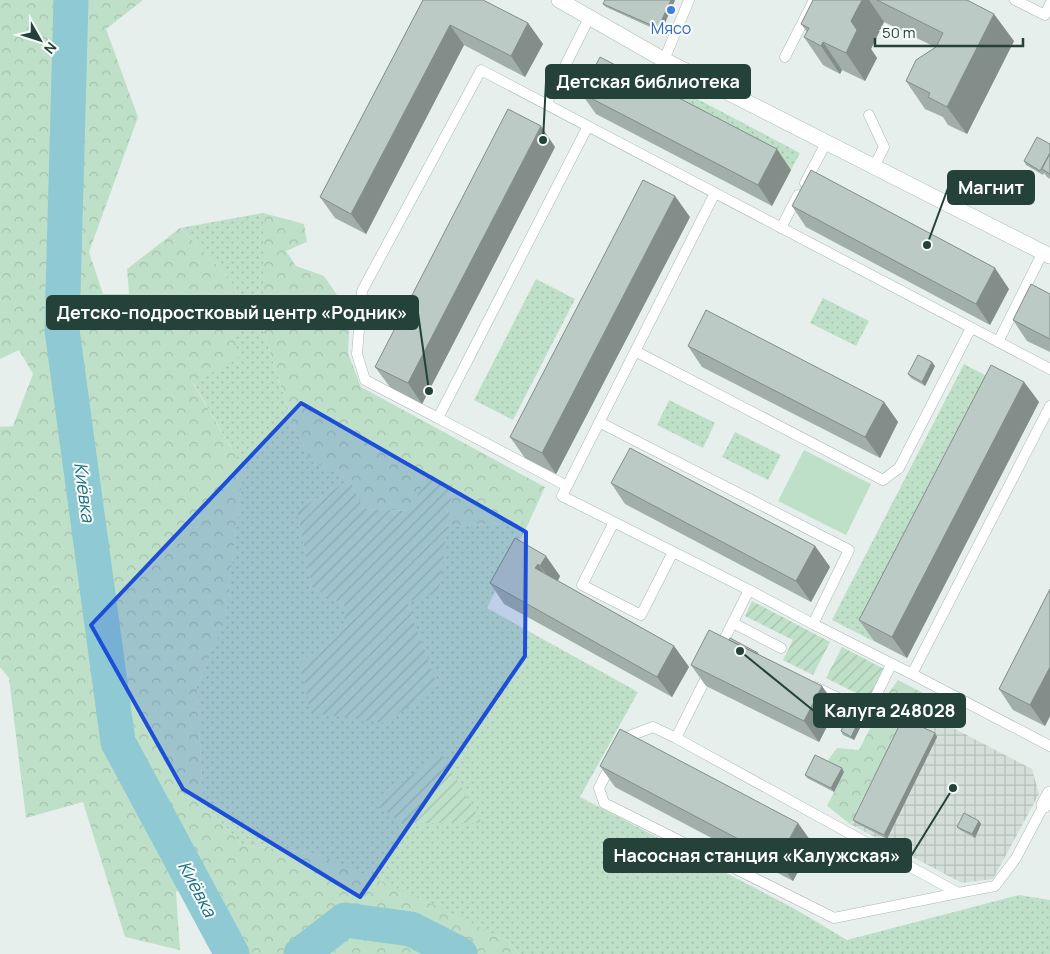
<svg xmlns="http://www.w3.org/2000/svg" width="1050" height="954" font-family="Manrope,sans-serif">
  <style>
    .industrial { fill: url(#industrial-grid) }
    .grass { fill: url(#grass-dots) }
    .forest { fill: url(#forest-crowns) }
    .garden { fill: url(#garden-furrows) }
    .pitch { fill: #bfe0c8 }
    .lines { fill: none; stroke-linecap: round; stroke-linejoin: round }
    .river { stroke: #8ec9d4; stroke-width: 35 }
    .service-casing { stroke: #a8b8b2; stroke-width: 11 }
    .minor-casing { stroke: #a8b8b2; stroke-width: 16 }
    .service { stroke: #fff; stroke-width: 10 }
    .minor { stroke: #fff; stroke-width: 15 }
    .wall { fill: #a1aea9 }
    .shaded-wall { fill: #838d89 }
    .building { fill: #bbcac4; stroke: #838d89 }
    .marked { fill: #1d4ed8; fill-opacity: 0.2; stroke: #1d4ed8; stroke-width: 4; stroke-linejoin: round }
    .shop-dot { fill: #3f7fe0; stroke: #f7fbf9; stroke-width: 2 }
    .labels { text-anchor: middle; stroke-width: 4; stroke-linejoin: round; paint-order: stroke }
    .shop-label { font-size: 16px; fill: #366cbe; stroke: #f7fbf9 }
    .water-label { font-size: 18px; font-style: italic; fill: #1c6f80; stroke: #f7fbf9 }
    .leader { fill: none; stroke: #24423a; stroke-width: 2 }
    .callout-dot { fill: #24423a; stroke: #f7fbf9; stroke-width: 2 }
    .callout { fill: #24423a; stroke: #24423a; stroke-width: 2 }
    .callout-label { font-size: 18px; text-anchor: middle; font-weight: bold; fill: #fff }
  </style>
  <defs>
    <pattern id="industrial-grid" width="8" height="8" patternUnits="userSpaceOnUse" patternTransform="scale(1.25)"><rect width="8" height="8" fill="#d4dfda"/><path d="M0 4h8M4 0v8" fill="none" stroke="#b6c1bc"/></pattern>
    <pattern id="grass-dots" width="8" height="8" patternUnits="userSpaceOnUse" patternTransform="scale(1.25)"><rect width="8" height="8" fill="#bfe0c8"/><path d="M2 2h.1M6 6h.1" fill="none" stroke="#a4c1ad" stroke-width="1.8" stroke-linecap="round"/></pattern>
    <pattern id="forest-crowns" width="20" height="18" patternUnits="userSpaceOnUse" patternTransform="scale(1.25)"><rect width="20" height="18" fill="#bfe0c8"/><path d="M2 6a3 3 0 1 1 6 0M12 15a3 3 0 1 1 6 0" fill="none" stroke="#a4c1ad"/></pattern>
    <pattern id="garden-furrows" width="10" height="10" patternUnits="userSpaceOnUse" patternTransform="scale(1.25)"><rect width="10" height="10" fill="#bfe0c8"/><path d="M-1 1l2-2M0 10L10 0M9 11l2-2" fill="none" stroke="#a4c1ad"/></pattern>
  </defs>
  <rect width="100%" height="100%" fill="#e6efeb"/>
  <path class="industrial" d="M888,694L1032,769L1039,794L993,879L962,883L850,824L875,776L852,764Z"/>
  <path class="grass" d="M646,72L800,153L791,170L636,90Z
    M263,213V330L293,424L311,461L350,480L297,510L312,587L345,606L344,632L301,662L438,687L407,602L439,591L447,526L529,522L487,608L638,692L580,797L795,909L847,940L1019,895L1050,900V954H519L508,941L317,854L242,845L203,803L197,687L226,616L243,469L193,382L232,281L180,228Z
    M536,279L575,299L513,420L474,400Z
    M823,298L869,321L856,346L810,323Z
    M964,364L1006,386L873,641L832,620Z
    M669,400L715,423L703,448L657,425Z
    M735,432L781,455L768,480L722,457Z"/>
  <path class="forest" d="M0,0H143L106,29L138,117L89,252L103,294H129L127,269L180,228L232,281L238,359L193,383L243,469L226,617L197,687L203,803L242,845L317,854L450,912L508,941L519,954H242L195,884L176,892L180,950L125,937L83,802L26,818L9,678L0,667V427L13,426L33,374L19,350L0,359Z
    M263,213L304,224L307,242L286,251L296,266L324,276L350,314L348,353L361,387L545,487L529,522L447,526L453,483L410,511L363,509L350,480L311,461L293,424L263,330Z
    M898,680L944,704L936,719L903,718L850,824L827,806L844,772L826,763L837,748L859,750L888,694Z"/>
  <path class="garden" d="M425,479L453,483L439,592L407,602L438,687L384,723L310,712L301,662L343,632L345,606L312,587L297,510L350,480L363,509L410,511Z
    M752,601L830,642L813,675L783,660L793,640L745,616Z
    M842,647L884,669L868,699L826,678Z
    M442,754L482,823H402L373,803Z"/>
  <path class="pitch" d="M804,450L871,484L846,535L778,501Z"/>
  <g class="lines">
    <path class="river" d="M71,0L62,330L118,742L232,954
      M301,954L345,920L411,929L460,954"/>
    <g class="service-casing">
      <path id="service" d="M1015,0L1045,15L1050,4
        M785,57L814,0
        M664,60L689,0
        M546,104L590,16
        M869,115L884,147L875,165
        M588,126L438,418L365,380L357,354L362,291L481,70L1050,369
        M805,183L827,141
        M715,193L562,496L749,590
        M781,228L798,195
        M998,342L1043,252
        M635,351L883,480L899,468L971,328
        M438,418L567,486
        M599,422L849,550L813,624L912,674L1050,406
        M614,522L582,585L641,615L673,552
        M733,623L781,648
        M719,650L749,590L813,624
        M710,670L676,738L958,893L995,886L1016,858L1044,805
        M912,674L1050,746
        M815,687L868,712L891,665
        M622,743L624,738L653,727L676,738
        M612,762L599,788L604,803L834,918L958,893"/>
    </g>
    <g class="minor-casing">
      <path id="minor" d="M559,0L664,60L1050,256
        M1044,805L1050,794"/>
    </g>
    <use href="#service" class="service"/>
    <use href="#minor" class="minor"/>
  </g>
  <path class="wall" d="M423,0L528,23L543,44L525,77L464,45L366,234L335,218L320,197Z
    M675,0L661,32L606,7L603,4Z
    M813,0H967L1014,41L967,134L948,125L943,117L925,109L906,81L935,47L884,22L871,49L877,58L865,81L842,70L840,74L823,65L804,37L807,32L801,24Z
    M581,93L791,170L772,206L596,114Z
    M1050,144V179L1047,177L1044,173L1043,175L1026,165L1024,161Z
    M555,147L422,404L390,387L375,367Z
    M792,206L1009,289L990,325L806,227Z
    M690,217L556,474L525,458L510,437Z
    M1050,294V352L1027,341L1013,320Z
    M688,346L884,402L898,422L880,458L702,367Z
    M935,366L925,386L911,378L908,374Z
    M1024,382L1039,402L907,658L874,641L859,620Z
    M611,483L815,546L830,567L811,602L625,504Z
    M515,538L560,576L558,581L674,646L689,667L672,697L504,604L490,583Z
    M1050,589V716L1045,726L1013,710L999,689Z
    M729,640L758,653L759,655L837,707L819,742L706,686L691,665Z
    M864,720L854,740L843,735L841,731Z
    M935,733L937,737L887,839L856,823L853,820Z
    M600,766L813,844L793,881L615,787Z
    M844,772L834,792L807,778L805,775Z
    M979,821L981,824L975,838L960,830L957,827Z"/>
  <path class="shaded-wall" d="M671,0H675L661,32L658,28Z
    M862,0H869L884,22L871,49L877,58L865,81L846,53L851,21Z
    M994,14L1014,41L967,134L947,107Z
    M528,23L543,44L525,77L511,56Z
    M450,25L464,45L366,234L351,214Z
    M823,42L842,70L840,74L821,46Z
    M541,126L555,147L422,404L408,383Z
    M777,149L791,170L772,206L758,185Z
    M675,196L690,217L556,474L542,453Z
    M995,268L1009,289L990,325L976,304Z
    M932,362L935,366L925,386L922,382Z
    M1024,382L1039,402L907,658L892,637Z
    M884,402L898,422L880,458L865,437Z
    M815,546L830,567L811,602L796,581Z
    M546,556L560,576L555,586L540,566Z
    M538,564L552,585L535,568Z
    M674,646L689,667L672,697L657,677Z
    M1050,667V716L1045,726L1030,705Z
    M822,686L837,707L819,742L804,721Z
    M861,716L864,720L854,740L851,737Z
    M935,733L937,737L887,839L884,835Z
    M842,768L844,772L834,792L831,788Z
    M979,821L981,824L975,838L972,834Z
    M798,823L813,844L793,881L778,860Z"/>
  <path class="building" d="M423,0H483L528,23L511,56L450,25L351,214L320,197Z
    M605,0H671L658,28L603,4Z
    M813,0H862L851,21L857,30L846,53L823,42L821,46L804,37L809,28L801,24Z
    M877,0H967L994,14L947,107L928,97L930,93L906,81L916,60L936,47L943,33Z
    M600,57L777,149L758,185L581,93Z
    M508,109L541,126L408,383L375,367Z
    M1037,137L1050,144V153L1040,171L1024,161Z
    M1050,153V174L1042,169Z
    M811,170L995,268L976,304L792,206Z
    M643,180L675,196L542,453L510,437Z
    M1031,284L1050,294V339L1013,320Z
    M706,310L884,402L865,437L688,346Z
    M918,355L932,362L922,382L908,374Z
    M991,365L1024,382L892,637L859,620Z
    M630,448L815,546L796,581L611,483Z
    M515,538L546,556L540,566L538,564L535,568L674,646L657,677L490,583Z
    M1050,589V667L1030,705L999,689Z
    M709,630L822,686L804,721L691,665Z
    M730,638L758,653L757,654L729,640Z
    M850,711L861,716L851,737L841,731Z
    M903,718L935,733L884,835L853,820Z
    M620,729L798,823L778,860L600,766Z
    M815,755L842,768L831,788L805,775Z
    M964,813L979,821L972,834L957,827Z"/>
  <path class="marked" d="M301,403L526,532L525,656L360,897L183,789L91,625Z"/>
  <circle class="shop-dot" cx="671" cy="10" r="5"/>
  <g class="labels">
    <g class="shop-label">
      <text x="671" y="34">Мясо</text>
    </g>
    <g class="water-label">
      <text transform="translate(84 492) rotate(82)" y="6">Киёвка</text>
      <text transform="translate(197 889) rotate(62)" y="6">Киёвка</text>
    </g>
  </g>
  <path class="leader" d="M543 140L546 82M927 245L948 188M429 391L418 313M740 651L814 711M953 788L911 856"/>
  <g class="callout-dot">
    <circle cx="543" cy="140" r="5"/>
    <circle cx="927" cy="245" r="5"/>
    <circle cx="429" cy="391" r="5"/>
    <circle cx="740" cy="651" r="5"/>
    <circle cx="953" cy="788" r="5"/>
  </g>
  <g class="callout">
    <rect x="546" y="65" width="204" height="33" rx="5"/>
    <rect x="948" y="171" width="86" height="33" rx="5"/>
    <rect x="47" y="296" width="371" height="33" rx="5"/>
    <rect x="814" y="694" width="151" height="33" rx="5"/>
    <rect x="604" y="839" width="307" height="33" rx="5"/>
  </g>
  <g class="callout-label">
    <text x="648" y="88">Детская библиотека</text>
    <text x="991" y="194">Магнит</text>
    <text x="232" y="319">Детско-подростковый центр «Родник»</text>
    <text x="890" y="717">Калуга 248028</text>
    <text x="757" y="862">Насосная станция «Калужская»</text>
  </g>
  <g transform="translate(40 40) rotate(129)" stroke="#f7fbf9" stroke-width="4" paint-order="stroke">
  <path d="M0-4L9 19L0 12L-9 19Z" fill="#24423a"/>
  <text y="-8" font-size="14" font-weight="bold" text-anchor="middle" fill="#24423a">N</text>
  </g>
  <path d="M875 38v8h148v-8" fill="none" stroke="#24423a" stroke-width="2.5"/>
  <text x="882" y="38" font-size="15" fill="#24423a" stroke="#f7fbf9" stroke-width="4" paint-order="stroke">50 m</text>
</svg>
